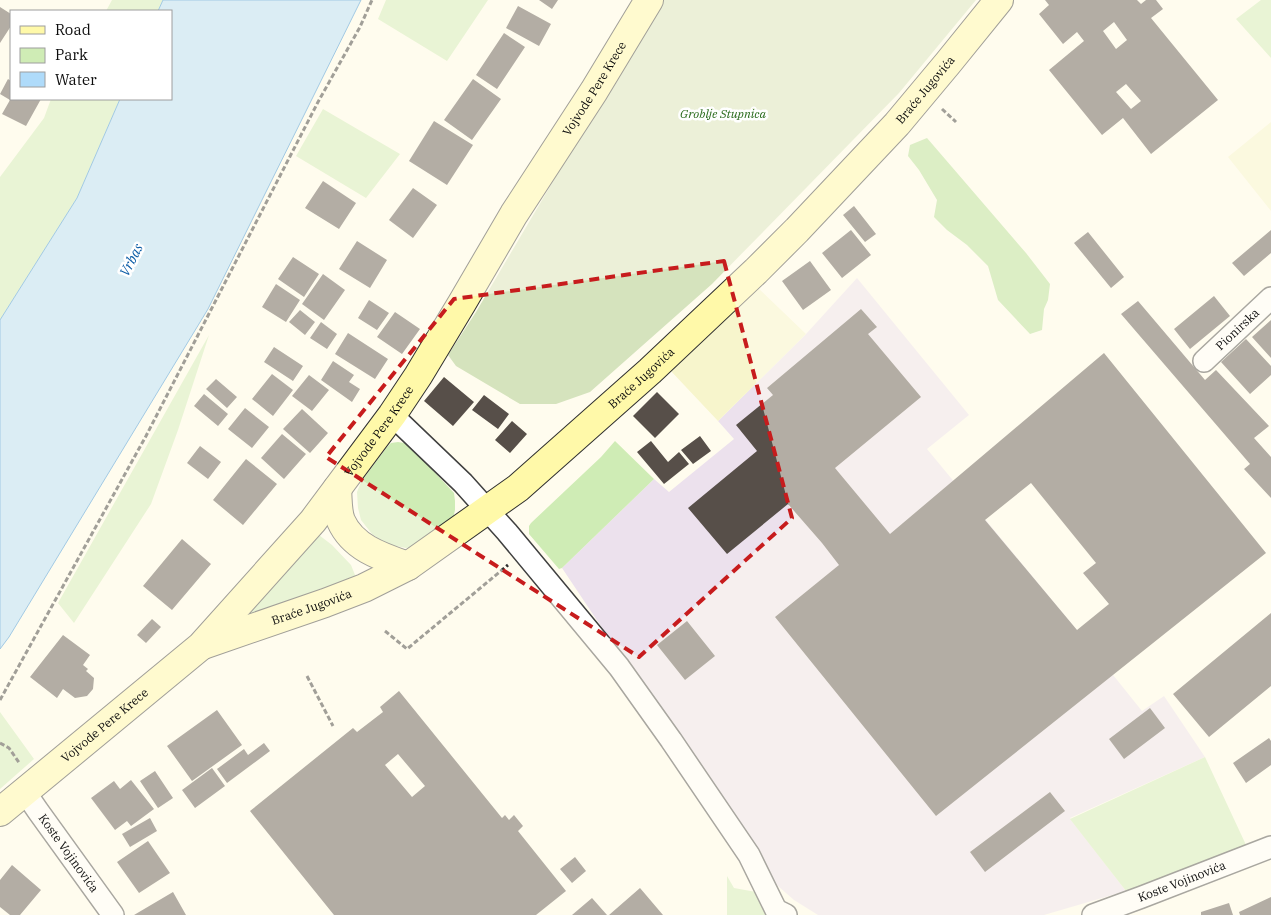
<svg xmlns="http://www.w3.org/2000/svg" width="1271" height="915" font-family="'IBM Plex Serif',serif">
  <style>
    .industrial { fill: #ece1ed }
    .farmland { fill: #f7f5cc }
    .green { fill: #cfecb5 }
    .forest { fill: #b1de93 }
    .cemetery { fill: #d5e3bd }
    .water { fill: #afdbfa; stroke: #318dd6 }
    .building { fill: #574f49; fill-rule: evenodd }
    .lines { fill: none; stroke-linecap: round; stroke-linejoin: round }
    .street-casing { stroke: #404040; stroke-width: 24 }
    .secondary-casing { stroke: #2f2f2f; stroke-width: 30 }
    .path { stroke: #2f2f2f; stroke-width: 3; stroke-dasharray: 5 2.5; stroke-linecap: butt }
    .street { stroke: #fff; stroke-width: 21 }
    .secondary { stroke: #fff9a9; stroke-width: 28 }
    .marked { fill: none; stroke: #c71c1d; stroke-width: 4; stroke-dasharray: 10 6; stroke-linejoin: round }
    .labels { text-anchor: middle; stroke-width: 5; stroke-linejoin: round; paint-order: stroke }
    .street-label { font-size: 12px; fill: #0d0d0d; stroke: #fff }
    .park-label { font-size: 12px; font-style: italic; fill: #276919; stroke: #fff }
    .water-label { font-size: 14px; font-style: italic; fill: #0e5ea7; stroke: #fff }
  </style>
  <rect width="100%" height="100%" fill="#fffcee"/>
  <path class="industrial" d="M857,278L969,415L927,449L1077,630L1142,711L1164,696L1205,757L1070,818L1126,891L1044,915H818L794,900L770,879L562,568L654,479L669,492L734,439L718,421L806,334Z"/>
  <path class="farmland" d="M1271,122V211L1228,157Z
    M755,285L806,334L718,421L669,369Z"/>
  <path class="green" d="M112,0H163L158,11H106Z
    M386,0H488L447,61L378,19Z
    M1261,0H1271V58L1236,19Z
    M51,99H120L77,198L0,320V177L44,118Z
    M323,109L400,154L366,198L296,156Z
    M209,335L178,430L151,504L74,623L58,603Z
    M615,441L654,479L562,568L559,569L529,534V526L531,523L601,457Z
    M398,442L404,443L410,446L454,493L455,501V510L453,519L414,546L406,548L386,544L372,534L361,520L358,508L357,492L361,482L387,447L391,443Z
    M319,535L332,545L351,565L357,580L248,617V613L251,609Z
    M0,712L34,759L0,789Z
    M1205,757L1247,847L1126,891L1070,819Z
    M727,876L734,888L756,892L771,915H727Z"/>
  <path class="forest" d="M927,138L1026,253L1050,284L1048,300L1044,309L1042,330L1030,334L998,300L988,266L967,245L947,230L934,217L937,200L919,170L908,156L910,145Z"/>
  <path class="cemetery" d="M660,0H976L899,93L712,284L590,392L556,404H520L456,366L448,355L476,312Z"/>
  <path class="water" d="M163,0H361L208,309L9,637L0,649V320L77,198L120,99H171V11H158Z"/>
  <path class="building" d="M539,0H558L552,9Z
    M1045,0H1137L1141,4L1146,0H1156L1163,9L1151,18L1218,100L1151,154L1123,118L1102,135L1049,70L1084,41L1077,32L1063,44L1039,14L1049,5ZM1114,22L1127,40L1116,49L1103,31ZM1126,84L1141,101L1131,109L1116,92Z
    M518,6L551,24L539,46L506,28Z
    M0,7L11,14V26L0,43Z
    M504,33L525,47L497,89L476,75Z
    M8,79L11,81V99H41L26,126L2,114L10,100L0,94Z
    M473,79L501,99L472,140L444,120Z
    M434,121L473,145L447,185L409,161Z
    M323,181L356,203L339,229L305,208Z
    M413,188L437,205L413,238L389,220Z
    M854,206L876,234L865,242L843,215Z
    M851,230L871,255L842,278L822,253Z
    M1271,230V253L1244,276L1232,263Z
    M1088,232L1124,277L1111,288L1074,243Z
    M357,241L387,260L370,288L339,269Z
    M293,257L319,274L304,297L278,279Z
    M810,261L831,290L803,310L782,281Z
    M323,274L345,290L324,320L302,304Z
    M276,284L300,300L286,322L262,307Z
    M1214,296L1230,316L1190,349L1174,329Z
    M369,300L389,313L377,330L358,318Z
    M1138,301L1205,380L1216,370L1269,426L1254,438L1271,457V498L1244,469L1250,464L1121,314Z
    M861,309L877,327L868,334L921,397L835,468L890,534L1104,353L1266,553L936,816L775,617L839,565L822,543L788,504L727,554L688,508L757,451L736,425L773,395L767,388ZM1031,483L1096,563L1083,573L1109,604L1077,630L985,520Z
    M300,310L315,322L305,335L289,322Z
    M395,312L420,329L402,354L377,337Z
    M1271,320V358L1252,337Z
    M321,322L337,334L327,349L310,338Z
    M348,333L388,359L375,379L335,354Z
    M1246,339L1271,366V375L1250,394L1221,362Z
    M274,347L303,366L293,381L264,362Z
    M333,361L354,375L349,382L360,389L352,402L321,380Z
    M272,374L293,390L273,416L252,399Z
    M309,375L329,390L312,411L292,396Z
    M444,377L474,402L453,426L424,401Z
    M216,379L237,397L227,408L206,389Z
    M657,392L679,414L655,438L633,416Z
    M204,394L228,414L218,426L194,406Z
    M484,395L509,414L498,429L472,410Z
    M245,408L269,427L252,448L228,429Z
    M302,409L328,433L310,453L283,429Z
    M512,421L527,434L510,453L495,440Z
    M282,434L306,454L284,479L261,458Z
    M700,436L711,451L693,464L681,450Z
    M651,441L668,462L679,452L689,464L664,484L637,452Z
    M200,446L221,462L208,479L187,463Z
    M246,459L277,484L243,525L213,500Z
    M182,539L211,564L172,610L143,586Z
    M1271,613V686L1209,737L1173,694Z
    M152,619L161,627L146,643L137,635Z
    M687,621L715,656L685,680L657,645Z
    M63,635L90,655L83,665L88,669L86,671L94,678L93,689L87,696L75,698L63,689L57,698L30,677Z
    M399,691L502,818L505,815L509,820L514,815L523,826L518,831L566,891L536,915H334L250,811L353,728L357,732L383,712L380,707ZM398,754L425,786L412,797L385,765Z
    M1150,708L1165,728L1124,759L1109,739Z
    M217,710L242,745L192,781L167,746Z
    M1269,738L1271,741V765L1246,783L1233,763Z
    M264,743L270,751L227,783L217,769L244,749L248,755Z
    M212,768L225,786L195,808L182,790Z
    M155,771L173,798L158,808L140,781Z
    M131,780L154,809L131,826L127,821L115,830L91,798L114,781L120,789Z
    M1050,792L1065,811L985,872L970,852Z
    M150,818L157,831L130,847L122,834Z
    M148,841L170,873L139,893L117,862Z
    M575,857L586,871L572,883L560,869Z
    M12,865L41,890L20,915H10L0,907V880Z
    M640,888L663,915H609Z
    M173,892L186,915H134Z
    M1271,897V915H1240L1239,912Z
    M592,898L607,915H572Z
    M1229,903L1233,915H1201V912Z"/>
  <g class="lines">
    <g class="street-casing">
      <g id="street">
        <path id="s1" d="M1204,361L1271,298"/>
        <path d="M392,415L463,483L507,532L619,667L671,740L749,855L776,910L786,915"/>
        <path id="s2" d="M25,792L38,811L113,915"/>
        <path id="s3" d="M1093,915L1142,897L1271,847"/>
      </g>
    </g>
    <g class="secondary-casing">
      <g id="secondary">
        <path d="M337,489C338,499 337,511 341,521C353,548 382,557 408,566"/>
        <path id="s4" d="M203,645L325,603L364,588L408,566L518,488L650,371L756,271L797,230L897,124L948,63L999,0"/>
        <path id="s5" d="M0,812L201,646L313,521L392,415L418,376L462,303L514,214L594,91L649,0"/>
      </g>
    </g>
    <path class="path" d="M942,109L956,122
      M385,631L407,649L508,565
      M307,676L333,726
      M0,700L146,436L318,102L360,27L372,0
      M0,743L9,748L20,764"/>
    <use href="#street" class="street"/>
    <use href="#secondary" class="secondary"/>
  </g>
  <path d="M0 0H1271V915H0ZM724,261L792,518L639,657L326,457L454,299Z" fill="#fffcee" fill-opacity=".55" fill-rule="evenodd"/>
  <path class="marked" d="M724,261L792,518L639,657L326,457L454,299Z"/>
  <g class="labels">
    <g class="street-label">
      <text dy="4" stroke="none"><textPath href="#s5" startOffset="945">Vojvode Pere Krece</textPath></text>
      <text dy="4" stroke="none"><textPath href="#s4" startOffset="925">Braće Jugovića</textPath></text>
      <text dy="4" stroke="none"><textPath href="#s1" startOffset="46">Pionirska</textPath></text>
      <text dy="4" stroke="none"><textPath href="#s4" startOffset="520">Braće Jugovića</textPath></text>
      <text dy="4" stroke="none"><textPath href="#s5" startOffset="540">Vojvode Pere Krece</textPath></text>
      <text dy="4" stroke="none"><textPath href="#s4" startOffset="115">Braće Jugovića</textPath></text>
      <text dy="4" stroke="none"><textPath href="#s5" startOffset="136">Vojvode Pere Krece</textPath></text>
      <text dy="4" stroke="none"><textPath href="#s2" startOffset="75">Koste Vojinovića</textPath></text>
      <text dy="4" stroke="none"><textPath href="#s3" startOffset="95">Koste Vojinovića</textPath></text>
    </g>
    <g class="park-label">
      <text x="723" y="118">Groblje Stupnica</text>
    </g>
    <g class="water-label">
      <text transform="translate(131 260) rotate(-63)" y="5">Vrbas</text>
    </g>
  </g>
  <rect x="10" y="10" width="162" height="90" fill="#ffffff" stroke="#9e9e9e"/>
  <rect x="20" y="26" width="25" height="8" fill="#fff9a9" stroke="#9e9e9e"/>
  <text x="55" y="35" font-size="15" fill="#0d0d0d">Road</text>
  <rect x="20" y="48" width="25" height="15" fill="#cfecb5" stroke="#9e9e9e"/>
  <text x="55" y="60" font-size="15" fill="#0d0d0d">Park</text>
  <rect x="20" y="72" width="25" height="15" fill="#afdbfa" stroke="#9e9e9e"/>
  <text x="55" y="85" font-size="15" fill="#0d0d0d">Water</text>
</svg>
